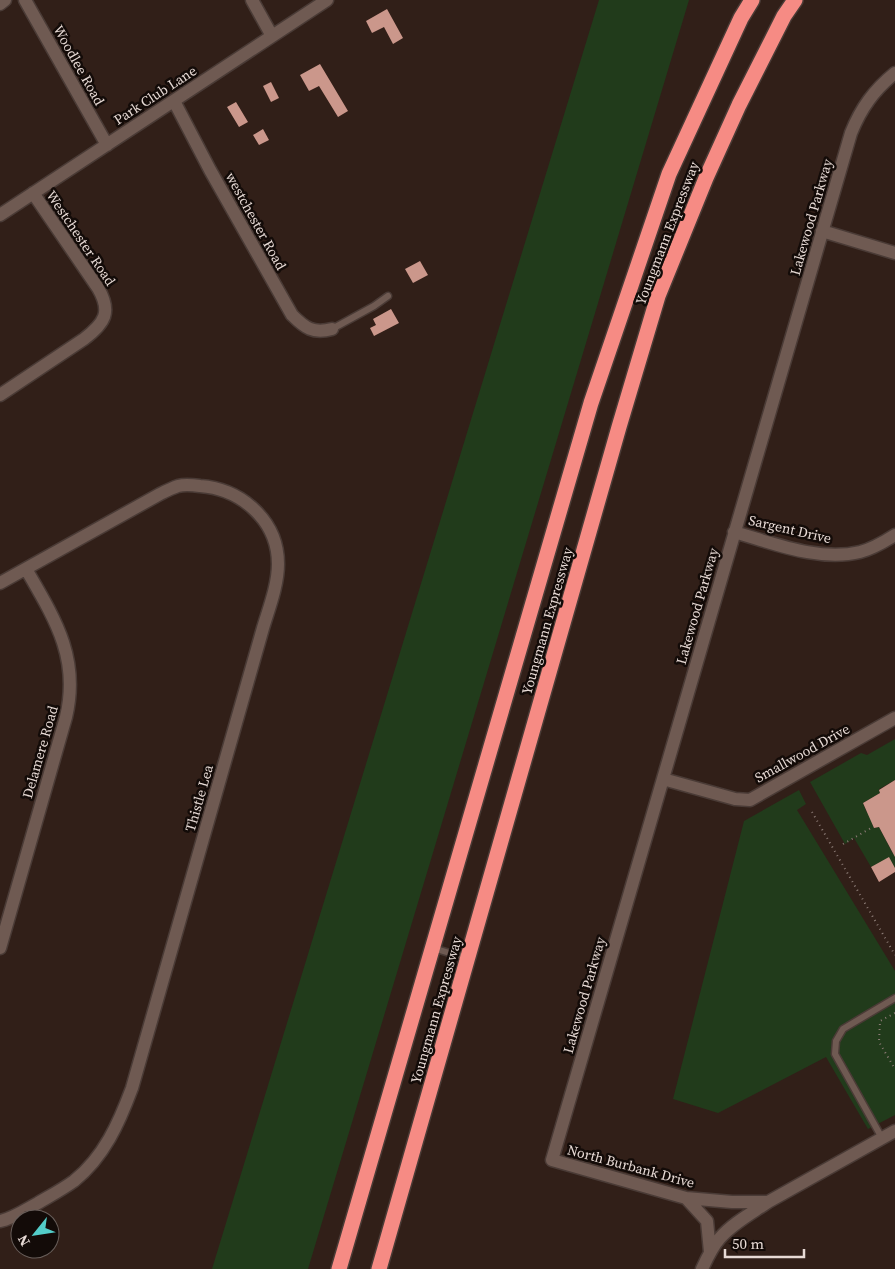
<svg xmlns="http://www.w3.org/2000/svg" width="895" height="1269" font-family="'Source Serif 4',serif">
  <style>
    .green { fill: #213b1b }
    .building { fill: #cb978b }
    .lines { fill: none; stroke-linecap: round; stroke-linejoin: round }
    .lane-casing { stroke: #4a3b36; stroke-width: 9 }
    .street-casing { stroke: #4a3b36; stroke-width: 15 }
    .highway-casing { stroke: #4a3b36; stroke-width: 18 }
    .path { stroke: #8b7b75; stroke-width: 2; stroke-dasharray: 1 4; stroke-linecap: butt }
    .lane { stroke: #6f5a52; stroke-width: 6 }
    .street { stroke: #6f5a52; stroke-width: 12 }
    .highway { stroke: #f68b84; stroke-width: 15 }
    .labels { text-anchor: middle; stroke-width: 5; stroke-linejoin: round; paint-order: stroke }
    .street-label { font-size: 14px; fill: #e7dad5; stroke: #130b08 }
  </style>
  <rect width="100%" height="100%" fill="#311f18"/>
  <path class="green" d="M599,0H689L308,1269H212Z
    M895,739V780L879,789L880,793L863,803L866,811L875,822L872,824L874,828L879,827L893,854L895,853V868L889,858L871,867L854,838L845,844L810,782L861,753L867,755Z
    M799,790L806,804L797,810L895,971V1115L868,1129L826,1057L718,1113L673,1099L744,821Z"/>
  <path class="building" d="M387,9L403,38L393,44L384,27L372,33L366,21Z
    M320,64L348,111L338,117L319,86L309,91L300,75Z
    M271,82L279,98L271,102L263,86Z
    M236,102L248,122L239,127L227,107Z
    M263,129L269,140L259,145L253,135Z
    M420,261L428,275L413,283L405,269Z
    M391,309L399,323L374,336L370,328L376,325L373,319Z
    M895,780V857L879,827L874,828L863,803L880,793L879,790Z
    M889,857L895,868V872L879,882L871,867Z"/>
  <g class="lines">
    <g class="lane-casing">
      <path id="lane" d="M332,329L374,306L388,296
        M433,948L466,958
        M882,1138L835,1054L836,1041L843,1029L895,998"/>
    </g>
    <g class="street-casing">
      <path id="street" d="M25,0L107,145
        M252,0L272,36
        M0,4L5,0
        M895,73C874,90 861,108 851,133L552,1160L686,1198L732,1202H768L895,1131
        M174,101L210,170L292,315C305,328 313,334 332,329
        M0,215L327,0
        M822,231L895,253
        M0,395L84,339C105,323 112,312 98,288L33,193
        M734,532C773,543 819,562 860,552C872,549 884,542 895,535
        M0,583L160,494C166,491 172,488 178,486C185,484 193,485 200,486C242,489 278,521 278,564C278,585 269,608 263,628L132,1088C119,1123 104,1157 74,1181C63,1189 50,1196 38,1203C27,1209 12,1219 0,1221
        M663,779L735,799L750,800L895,718
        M0,948L66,717C80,658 55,619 26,569
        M686,1198L707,1221L710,1252
        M702,1269C707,1258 712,1247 720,1238C733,1223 752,1213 768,1202"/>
    </g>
    <g class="highway-casing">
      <path id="highway" d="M339,1269L591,403L669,174L741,18L752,0
        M379,1269L619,427L658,296L706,178L739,105L784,16L795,0"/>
    </g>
    <path class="path" d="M812,812L895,955
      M843,844L873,827
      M895,1013L880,1021L879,1042L895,1069"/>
    <use href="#lane" class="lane"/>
    <use href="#street" class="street"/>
    <use href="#highway" class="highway"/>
  </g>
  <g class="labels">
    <g class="street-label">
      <text transform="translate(79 65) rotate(61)" y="5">Woodlee Road</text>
      <text transform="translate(155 95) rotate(-33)" y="5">Park Club Lane</text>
      <text transform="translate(811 217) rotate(-74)" y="5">Lakewood Parkway</text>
      <text transform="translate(256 221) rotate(61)" y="5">westchester Road</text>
      <text transform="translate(667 233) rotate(-69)" y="5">Youngmann Expressway</text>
      <text transform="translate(81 238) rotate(56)" y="5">Westchester Road</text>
      <text transform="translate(790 529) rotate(13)" y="5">Sargent Drive</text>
      <text transform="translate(697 606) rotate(-74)" y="5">Lakewood Parkway</text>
      <text transform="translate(547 621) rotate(-74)" y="5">Youngmann Expressway</text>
      <text transform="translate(40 752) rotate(-74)" y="5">Delamere Road</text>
      <text transform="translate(802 753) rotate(-29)" y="5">Smallwood Drive</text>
      <text transform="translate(199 798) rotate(-74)" y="5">Thistle Lea</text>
      <text transform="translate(584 995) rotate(-74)" y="5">Lakewood Parkway</text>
      <text transform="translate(436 1010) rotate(-74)" y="5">Youngmann Expressway</text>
      <text transform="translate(631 1166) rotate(15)" y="5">North Burbank Drive</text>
    </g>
  </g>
  <g transform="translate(35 1234) rotate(240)"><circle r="24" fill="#130b08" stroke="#685e5a"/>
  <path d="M0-4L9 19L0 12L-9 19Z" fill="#53cdc9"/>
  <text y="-8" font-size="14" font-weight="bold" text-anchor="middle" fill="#e7dad5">N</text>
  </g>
  <path d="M725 1249v8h79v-8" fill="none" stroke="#e7dad5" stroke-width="2.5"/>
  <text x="732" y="1249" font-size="15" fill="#e7dad5" stroke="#130b08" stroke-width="4" paint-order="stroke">50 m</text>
</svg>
